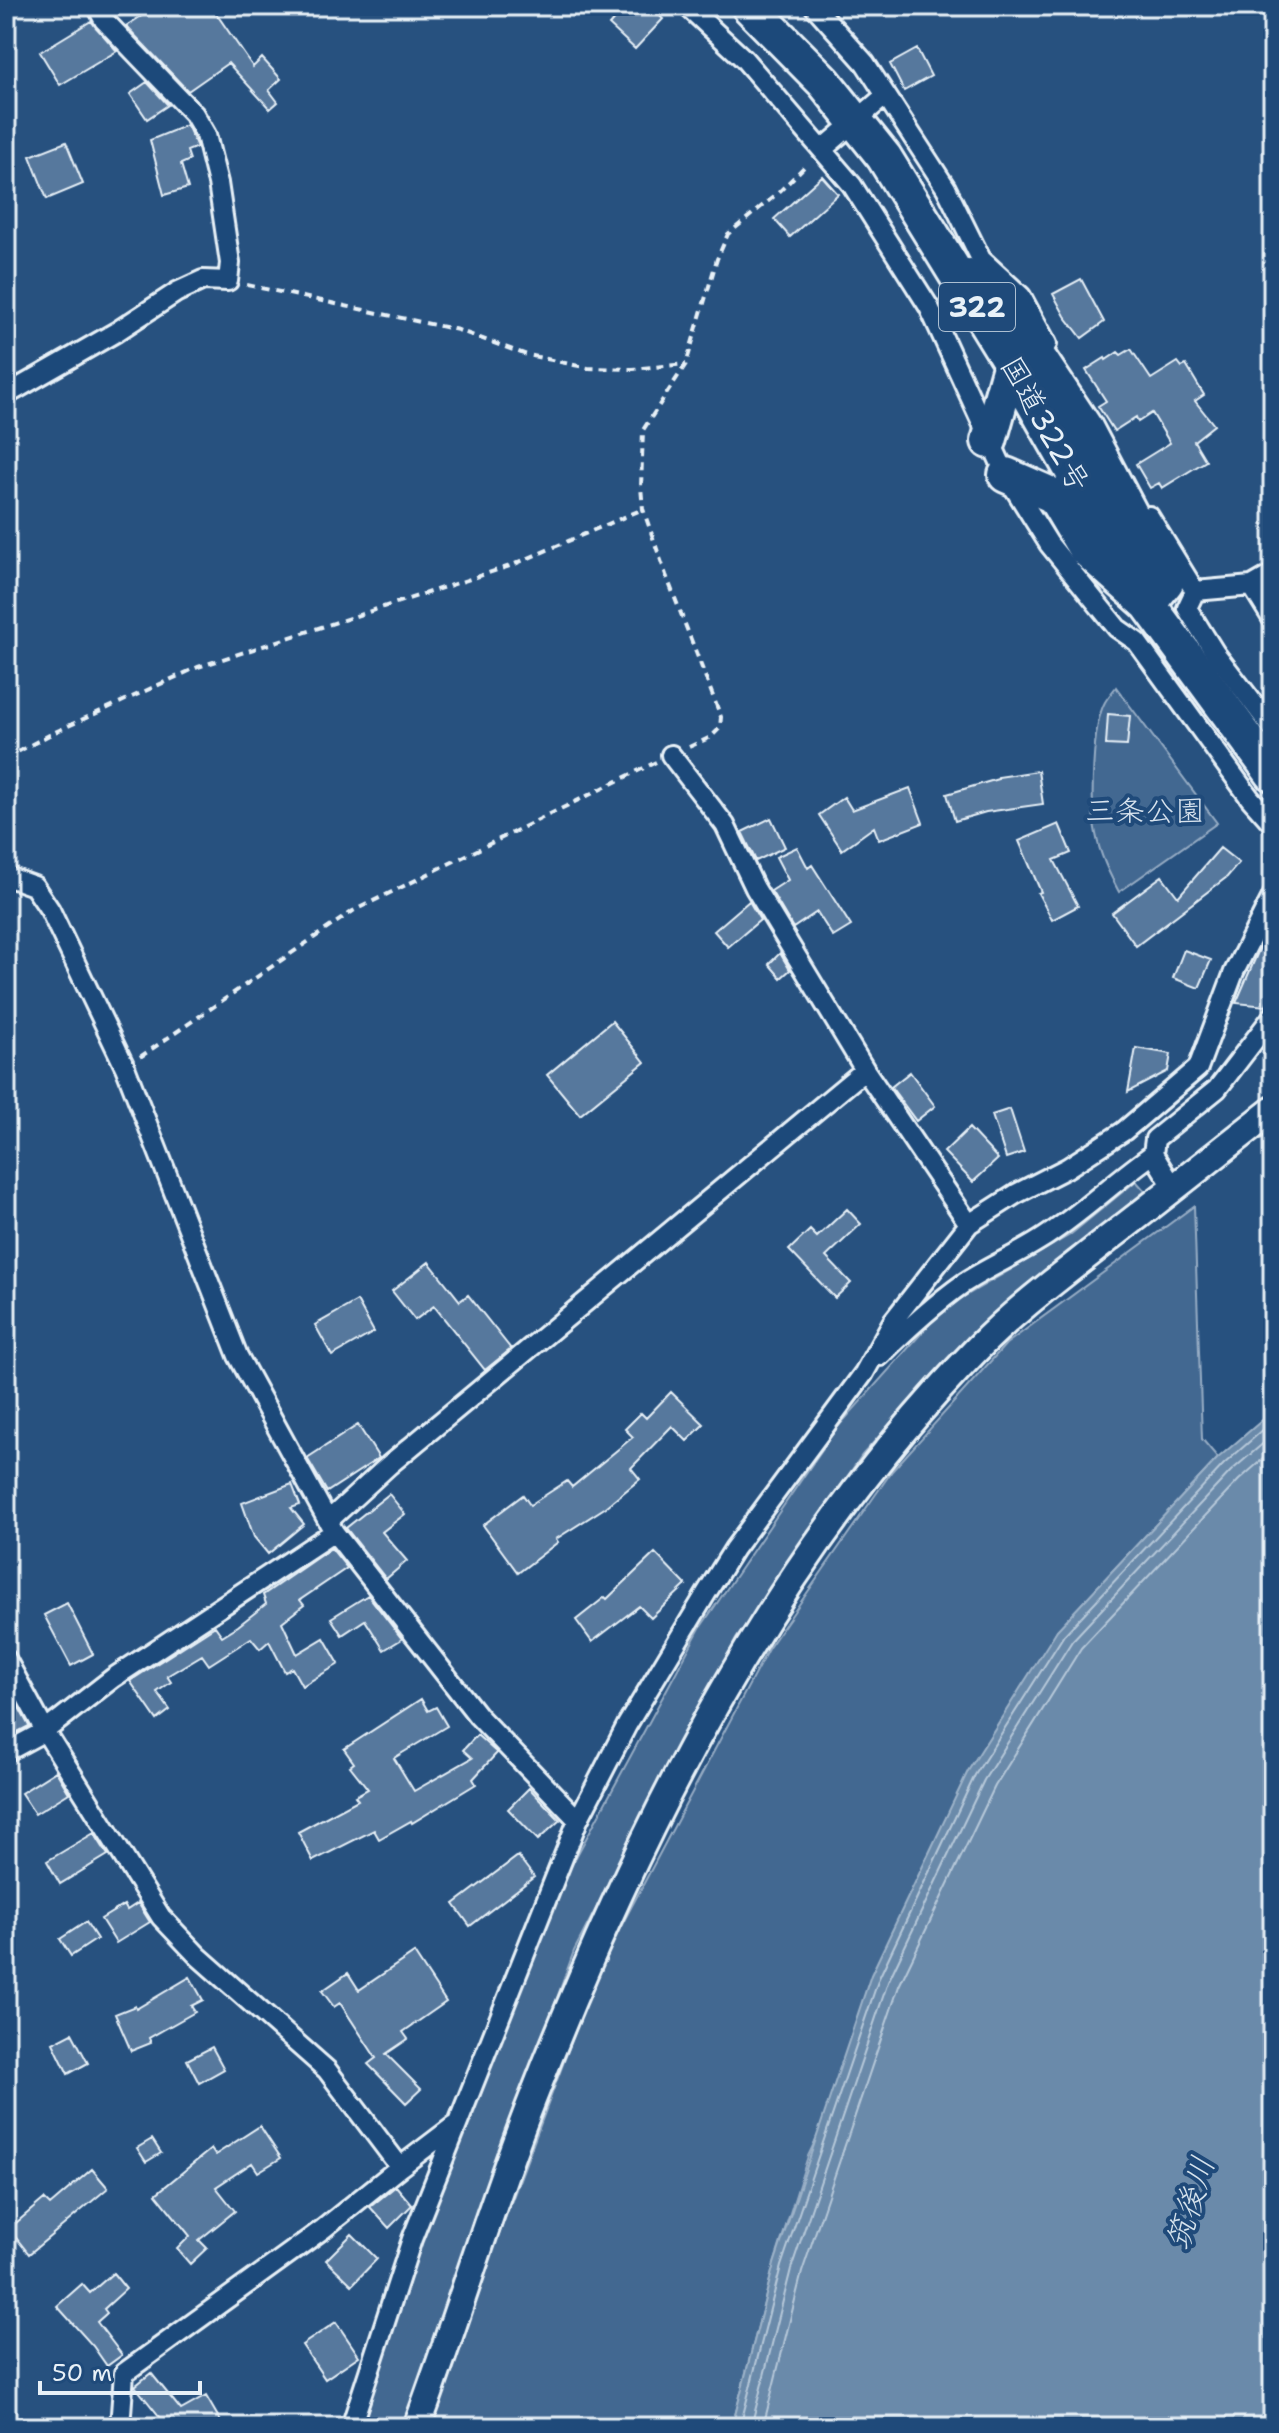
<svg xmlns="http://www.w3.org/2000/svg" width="1279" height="2433" font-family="'Shantell Sans','Klee One',sans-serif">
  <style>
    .green { fill: #436891; stroke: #96acc4; stroke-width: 2 }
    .water { fill: #6b8aaa; stroke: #9db3c9; stroke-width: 2 }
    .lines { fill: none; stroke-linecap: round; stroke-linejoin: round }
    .shore { stroke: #b6c8d9; stroke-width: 2 }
    .building { fill: #57789d; stroke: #e8f1f8; stroke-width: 2 }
    .street-casing { stroke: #e8f1f8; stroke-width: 24 }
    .secondary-casing { stroke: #e8f1f8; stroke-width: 32 }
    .highway-casing { stroke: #e8f1f8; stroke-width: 40 }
    .path { stroke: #e8f1f8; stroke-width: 4; stroke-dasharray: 8 6; stroke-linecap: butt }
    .street { stroke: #1f4a7a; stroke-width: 18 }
    .secondary { stroke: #1f4a7a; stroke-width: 26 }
    .highway { stroke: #1f4a7a; stroke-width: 34 }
    .labels { text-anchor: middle; stroke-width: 8; stroke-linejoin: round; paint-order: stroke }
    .shield { fill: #1f4a7a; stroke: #acbfd2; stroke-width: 2 }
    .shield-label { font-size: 28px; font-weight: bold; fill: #e8f1f8 }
    .street-label { font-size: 30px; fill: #e8f1f8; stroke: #1f4a7a }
    .park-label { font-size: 30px; fill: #d8e3ee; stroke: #1f4a7a }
    .water-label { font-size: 32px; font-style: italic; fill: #d5e2ec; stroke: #1f4a7a }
  </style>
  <rect width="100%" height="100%" fill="#27517f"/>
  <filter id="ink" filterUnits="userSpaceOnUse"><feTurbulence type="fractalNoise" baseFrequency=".0125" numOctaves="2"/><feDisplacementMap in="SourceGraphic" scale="16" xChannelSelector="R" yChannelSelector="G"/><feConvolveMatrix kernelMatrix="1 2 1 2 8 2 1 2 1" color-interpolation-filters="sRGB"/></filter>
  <g filter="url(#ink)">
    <path class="green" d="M1116,687L1217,823L1119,892C1109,873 1100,855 1096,834C1090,807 1092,725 1105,702C1108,697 1112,692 1116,687Z
      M1136,1181L1145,1191L975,1330L862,1455L736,1639L574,1951L402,2427H361L405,2280L537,1929L700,1628L836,1429L943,1309L1070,1235Z
      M1194,1206L1202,1439L1218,1458L1057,1630L808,2156L774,2264L732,2427H427L599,1968L768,1649L892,1471L1006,1344Z"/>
    <path class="water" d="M1273,1411V2427H732L774,2264L871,1975L968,1771L1057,1630L1218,1458Z"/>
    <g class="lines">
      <path class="shore" d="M740,2427L781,2266L879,1978L975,1775L1064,1635L1224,1464L1273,1421
        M751,2427L791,2269L888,1982L984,1780L1072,1641L1231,1471L1273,1435
        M763,2427L802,2272L899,1986L995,1786L1081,1648L1239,1480L1273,1450"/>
    </g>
    <path class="building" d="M157,6H211L253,67L262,58L281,79L269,90L278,102L270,109L228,63L188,91L126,26Z
      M626,6H649L663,19L635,49L609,25Z
      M91,21L117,51L60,85L40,52Z
      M917,49L931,76L904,91L890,64Z
      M147,82L168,105L147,119L130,94Z
      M187,125L197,147L187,151L190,160L181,164L188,188L164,195L150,140Z
      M66,142L83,184L47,199L30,156Z
      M822,176L838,194L790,237L774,219Z
      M1081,279L1104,322L1082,338L1065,316L1053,294Z
      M1131,349L1151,379L1178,362L1182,367L1186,365L1204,395L1195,401L1214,425L1194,441L1206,461L1162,488L1159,483L1150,488L1136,464L1170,443L1152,413L1138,422L1136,417L1114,431L1098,406L1106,401L1086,370L1105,358L1106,360L1118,352L1121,355Z
      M1108,714L1130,716L1127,746L1106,745Z
      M1038,771L1043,804L986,812L955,821L947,794L998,779V777Z
      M910,788L923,823L879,840L874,827L842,850L819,815L844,797L852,810Z
      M771,818L785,847L756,861L742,832Z
      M1059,824L1071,853L1054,860L1078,906L1052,920L1038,893L1041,892L1019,841Z
      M797,847L808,868L812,865L851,926L833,937L817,912L793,928L771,891L788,880L776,857Z
      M1220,848L1239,863L1227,877L1136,946L1112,913L1162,876L1178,897Z
      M749,901L760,920L728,947L714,931Z
      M1261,945L1273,950V987L1266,1006L1236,1003Z
      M1184,950L1211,960L1199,988L1173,978Z
      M780,953L790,970L781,978L769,964Z
      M612,1021L645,1062L580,1115L547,1075Z
      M1136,1048L1171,1054L1168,1071L1128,1092Z
      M910,1072L935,1106L916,1121L891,1087Z
      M1010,1109L1024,1152L1006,1158L992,1115Z
      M969,1128L998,1159L973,1182L944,1152Z
      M847,1209L861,1224L826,1257L851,1283L835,1298L789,1250L810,1230L817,1237Z
      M429,1262L460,1301L468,1295L511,1349L485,1370L434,1306L415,1320L392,1291Z
      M357,1301L374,1332L332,1356L315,1325Z
      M671,1392L704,1424L687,1441L672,1426L631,1468L640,1479L606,1507L556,1539L558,1542L518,1573L483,1525L523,1495L530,1505L567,1481L572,1487L633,1437L625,1429L641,1413L646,1418Z
      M358,1425L379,1458L327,1492L307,1458Z
      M292,1484L300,1505L291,1508L304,1524L268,1554L254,1537L242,1503Z
      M389,1494L405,1514L382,1532L407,1561L386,1579L346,1528Z
      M331,1548L347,1568L300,1600L304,1605L282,1622L297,1654L324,1638L339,1664L302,1686L292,1668L285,1672L269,1641L260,1649L251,1638L209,1665L202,1655L167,1676L171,1682L157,1692L170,1710L157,1720L130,1681L215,1626L222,1636L238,1626L266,1604L263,1595Z
      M655,1553L686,1585L651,1618L639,1606L592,1642L576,1620L605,1597L607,1599Z
      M368,1595L402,1639L384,1650L365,1620L342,1635L331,1618Z
      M67,1603L93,1654L71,1666L44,1615Z
      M6,1684L29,1726L6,1738Z
      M421,1699L428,1711L436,1707L447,1726L394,1758L414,1791L472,1758L463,1750L477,1735L497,1753L473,1779L476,1784L412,1823L411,1821L379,1839L374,1830L313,1861L298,1832L358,1800L355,1796L368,1789L350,1766L354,1763L344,1749Z
      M56,1771L69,1793L35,1814L21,1793Z
      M529,1788L560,1820L538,1840L508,1809Z
      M94,1833L108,1855L60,1884L47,1861Z
      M518,1856L534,1877L470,1926L454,1904Z
      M138,1903L150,1922L116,1943L101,1919L124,1905L127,1910Z
      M86,1922L97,1939L71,1956L60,1939Z
      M414,1953L446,2002L403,2032L408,2039L386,2054L421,2089L406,2103L368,2064L376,2058L340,2003L334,2007L322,1991L348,1973L359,1990Z
      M190,1977L203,2000L191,2006L195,2012L149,2038L151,2043L131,2051L115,2014L135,2006L136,2009Z
      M72,2033L88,2063L68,2074L53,2043Z
      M212,2047L224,2069L199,2083L187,2060Z
      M260,2126L281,2158L258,2172L252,2163L216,2187L235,2211L199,2240L207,2248L190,2264L177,2249L190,2236L156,2194L211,2149L215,2155Z
      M152,2139L161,2153L146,2162L137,2148Z
      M92,2169L108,2188L29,2254L9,2229L44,2199L50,2205Z
      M396,2186L412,2205L389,2228L370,2207Z
      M352,2234L377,2259L352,2285L326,2260Z
      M113,2273L126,2289L104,2309L107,2313L97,2322L122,2355L107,2366L93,2346L57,2306L82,2284L90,2293Z
      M336,2322L359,2356L325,2379L302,2345Z
      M151,2373L181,2410L206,2396L224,2427H152L163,2421L135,2386Z"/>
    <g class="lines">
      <g class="street-casing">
        <path id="street" d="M687,6L744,59L852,185L929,307L1006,475L1049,544L1117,628L1137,642L1250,798L1273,824
          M814,6L865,63L946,188L981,259L1021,296L1047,344
          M823,149L886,95
          M6,395L116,332L177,292L203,280L228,281L230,263L218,183L206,135L194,114L104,20L97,6
          M1149,516L1195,591
          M1252,586L1273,620
          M1195,591L1187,608L1215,653L1273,729
          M1195,591L1252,586L1273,574
          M671,755L725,825L755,888L865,1070L969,1224
          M6,876L34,886L50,910L125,1067L238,1356L334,1532L478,1716L578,1820
          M1174,1188L1153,1154L1155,1139L1217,1089L1273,1016
          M880,1356C906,1330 933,1305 964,1283C988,1267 1015,1256 1040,1240C1080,1215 1114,1181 1153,1154
          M328,1521L389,1465L865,1070
          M6,1659L45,1731L161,1917L198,1956L327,2070L400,2167
          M6,1752L45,1731L113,1678L334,1532
          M120,2427L124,2373L323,2229L400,2167L454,2126
          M351,2427L412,2239L578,1820L627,1725L707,1592L734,1549L864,1373L893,1321L969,1224L1016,1194L1067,1168L1124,1131L1198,1068L1234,972L1273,895"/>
      </g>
      <g class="secondary-casing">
        <path id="secondary" d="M417,2427C457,2319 490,2207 532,2100C638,1828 772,1559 978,1348C1017,1308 1064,1274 1108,1239C1163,1197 1218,1153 1273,1110"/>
      </g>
      <g class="highway-casing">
        <path id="highway" d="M749,6L824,82L884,157L1011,363L1148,604L1273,774
          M970,277L1000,300L1085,428L1166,582L1148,604L1085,548L1054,496L1006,475
          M989,441L1011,363"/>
      </g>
      <path class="path" d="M247,285L458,330L524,354L588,368L633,369L686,364
        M689,747L711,737L720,728L721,717L666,575L643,509L641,487L643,430L686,364L717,259L728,234L777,194L807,164
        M6,758L55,732L198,667L510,566L643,509
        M140,1057L353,911L656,762"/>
      <use href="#street" class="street"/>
      <use href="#secondary" class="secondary"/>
      <use href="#highway" class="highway"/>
    </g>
  </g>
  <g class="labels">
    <rect class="shield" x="939" y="283" width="76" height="48" rx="6"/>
    <g class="shield-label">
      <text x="977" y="317">322</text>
    </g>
    <g class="street-label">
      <text transform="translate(1045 424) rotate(61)" y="10">国道322号</text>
    </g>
    <g class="park-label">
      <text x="1145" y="821">三条公園</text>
    </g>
    <g class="water-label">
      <text transform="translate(1190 2203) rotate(-73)" y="11">筑後川</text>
    </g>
  </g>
  <rect width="1279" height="2433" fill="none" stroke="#1f4a7a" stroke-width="32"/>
  <rect x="16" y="16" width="1247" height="2401" fill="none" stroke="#e8f1f8" stroke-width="3" filter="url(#ink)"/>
  <path d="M40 2381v12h160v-12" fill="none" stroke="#e8f1f8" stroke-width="4"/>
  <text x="52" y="2381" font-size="24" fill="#e8f1f8" stroke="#1f4a7a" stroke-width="6" paint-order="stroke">50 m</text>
</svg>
